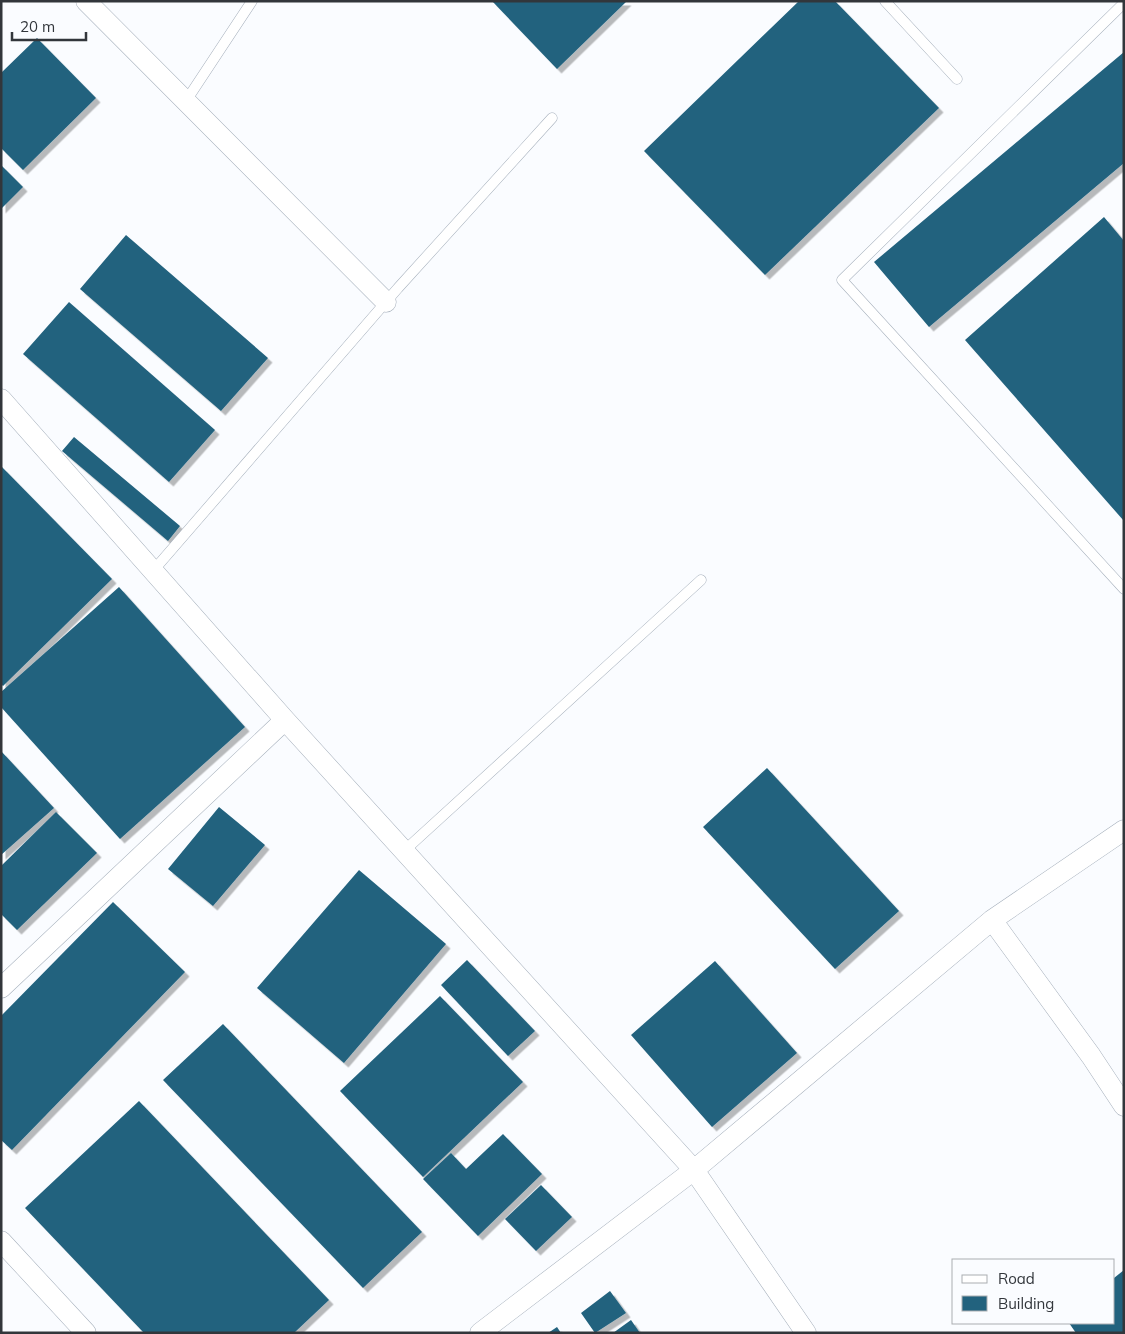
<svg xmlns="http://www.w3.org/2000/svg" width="1125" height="1334" font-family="Mulish,sans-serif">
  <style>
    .building { fill: #22627e; filter: url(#shadow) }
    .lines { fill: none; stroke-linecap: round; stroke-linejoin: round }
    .lane-casing { stroke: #a5afbb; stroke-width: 11 }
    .street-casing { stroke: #a5afbb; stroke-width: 21 }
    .lane { stroke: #fff; stroke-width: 10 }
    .street { stroke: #fff; stroke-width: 20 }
  </style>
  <defs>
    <filter id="shadow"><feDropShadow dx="4.5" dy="4.5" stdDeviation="0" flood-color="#0004"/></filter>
  </defs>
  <rect width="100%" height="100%" fill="#fafcff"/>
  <path class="building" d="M492,1H627L557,69Z
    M799,1H835L939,108L765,275L644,151Z
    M37,38L96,98L23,170L1,148V73Z
    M1124,52V163L929,327L874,262Z
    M1,165L23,187L1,209Z
    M1104,217L1124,241V521L965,340Z
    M126,235L268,358L221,411L80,289Z
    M69,302L215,430L169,482L23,354Z
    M74,437L180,526L168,541L62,451Z
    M2,467L112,579L3,686L1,684Z
    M119,587L245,727L120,839L1,707V692Z
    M1,751L54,808L1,855Z
    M767,768L899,911L835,969L703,827Z
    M219,807L265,845L213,906L168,869Z
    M56,812L97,853L17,930L1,914V866Z
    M359,870L446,944L344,1063L257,988Z
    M113,902L185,972L12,1150L1,1140V1016Z
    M467,960L535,1031L508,1056L441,985Z
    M715,961L797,1053L712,1127L631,1035Z
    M440,996L523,1082L423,1177L340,1091Z
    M223,1024L422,1232L363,1288L163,1080Z
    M139,1101L329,1300L294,1333H144L25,1208Z
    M503,1134L542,1174L478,1236L423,1179L451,1153L466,1169Z
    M541,1185L572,1217L536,1251L505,1219Z
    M1124,1270V1333H1076L1069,1323H1114V1278Z
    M610,1291L626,1313L595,1333L581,1313Z
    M631,1320L640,1333H613Z
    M557,1327L561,1333H548Z"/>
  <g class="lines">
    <g class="lane-casing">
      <path id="lane" d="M885,1L957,79
        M1124,3L842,280L1124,589
        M186,101L252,1
        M153,571L398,288L552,118
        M404,851L701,580"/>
    </g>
    <g class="street-casing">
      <path id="street" d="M86,1L386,302
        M1,399L285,720L694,1170L806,1333
        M992,920L1091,1056L1124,1106
        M1,988L285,720
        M1,1241L86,1333
        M480,1333L694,1170L992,920L1124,830"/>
    </g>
    <use href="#lane" class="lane"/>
    <use href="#street" class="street"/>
  </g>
  <rect width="1125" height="1334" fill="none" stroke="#32363b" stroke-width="5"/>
  <rect x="952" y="1259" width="162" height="65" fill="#fafcff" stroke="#aaadb1"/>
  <rect x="962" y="1275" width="25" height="8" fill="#ffffff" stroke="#aaadb1"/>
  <text x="998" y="1284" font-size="15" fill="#32363b">Road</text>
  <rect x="962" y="1296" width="25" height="15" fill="#22627e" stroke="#aaadb1"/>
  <text x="998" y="1309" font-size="15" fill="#32363b">Building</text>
  <path d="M12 32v8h74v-8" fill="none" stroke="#32363b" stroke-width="2.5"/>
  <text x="20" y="32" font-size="15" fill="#32363b" stroke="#fafcff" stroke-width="4" paint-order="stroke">20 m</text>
</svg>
